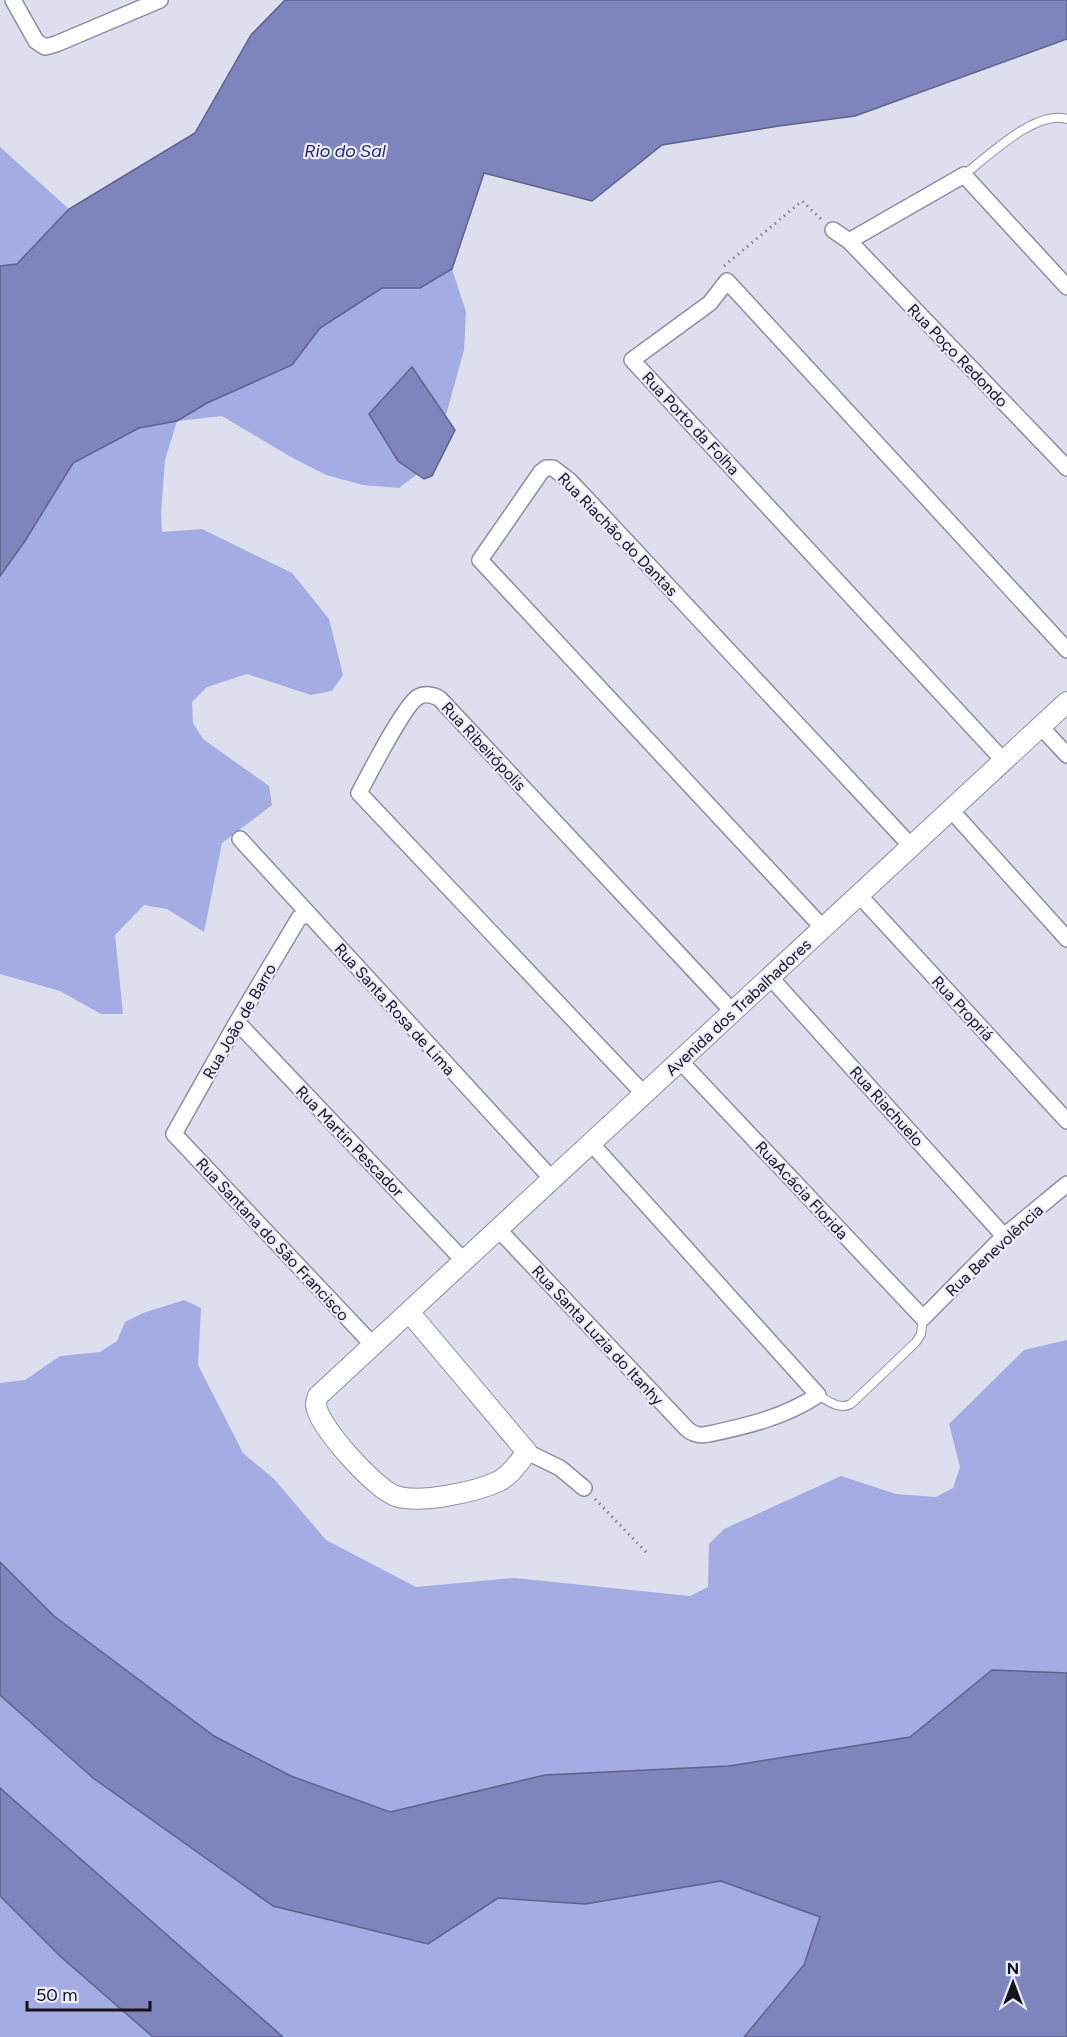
<svg xmlns="http://www.w3.org/2000/svg" width="1067" height="2037" font-family="Figtree,sans-serif">
  <style>
    .green { fill: #a5abe3 }
    .water { fill: #7f84bc; stroke: #5f628b; stroke-width: 1.5 }
    .lines { fill: none; stroke-linecap: round; stroke-linejoin: round }
    .service-casing { stroke: #8d8f9e; stroke-width: 10 }
    .minor-casing { stroke: #8d8f9e; stroke-width: 18 }
    .tertiary-casing { stroke: #8d8f9e; stroke-width: 22 }
    .path { stroke: #83848f; stroke-width: 3; stroke-dasharray: 1.5 4.5; stroke-linecap: butt }
    .service { stroke: #fff; stroke-width: 8 }
    .minor { stroke: #fff; stroke-width: 15 }
    .tertiary { stroke: #fff; stroke-width: 20 }
    .labels { text-anchor: middle; stroke-width: 4.5; stroke-linejoin: round; paint-order: stroke }
    .street-label { font-size: 16px; fill: #131319; stroke: #eaecfd }
    .water-label { font-size: 18px; font-style: italic; fill: #282569; stroke: #eaecfd }
  </style>
  <rect width="100%" height="100%" fill="#dddfef"/>
  <path class="green" d="M0,147L69,209L17,265L0,266Z
    M452,269L466,312L464,350L436,451L429,465L399,488L363,485L326,475L291,457L222,416L177,421L165,460L161,513L162,532L202,529L292,573L329,619L343,675L332,691L311,695L247,674L207,687L192,702L193,723L203,739L269,786L272,805L222,843L204,932L167,909L144,905L115,935L123,1014H101L60,991L0,974V576L25,541L73,463L139,428L177,421L207,403L292,365L320,328L382,288H420Z
    M184,1300L201,1308L198,1365L243,1453L274,1479L326,1540L416,1587L514,1578L690,1596L708,1587L709,1544L724,1529L841,1476L896,1494L936,1497L953,1488L960,1467L949,1424L1024,1350L1067,1340V1673L992,1670L910,1737L729,1766L545,1775L390,1812L291,1776L214,1736L54,1616L0,1562V1383L25,1380L60,1356L100,1352L117,1341L125,1322L143,1313Z
    M0,1695L93,1778L273,1906L428,1943L498,1898L585,1904L721,1881L820,1917L804,1965L744,2037H283L0,1788Z
    M0,1896L61,1957L153,2037H0Z"/>
  <path class="water" d="M285,0H1067V39L855,116L779,126L662,145L592,201L484,173L452,269L420,288H382L320,328L292,365L207,403L177,421L139,428L73,463L25,541L0,576V266L17,264L69,209L195,133L251,35Z
    M412,367L455,430L432,476L424,479L398,461L369,414Z
    M0,1562L54,1616L214,1736L291,1776L390,1812L545,1775L729,1766L910,1737L992,1670L1067,1673V2037H744L804,1965L820,1917L721,1881L585,1904L498,1898L428,1944L273,1906L93,1778L0,1695Z
    M0,1788L283,2037H153L61,1957L0,1896Z"/>
  <g class="lines">
    <g class="service-casing">
      <path id="service" d="M964,175C987,157 1036,109 1067,119
        M818,1395C828,1401 839,1410 851,1404L916,1342L921,1334L923,1318"/>
    </g>
    <g class="minor-casing">
      <path id="minor" d="M13,0L36,41L45,47L56,44L160,0
        M833,230L849,241L1067,468
        M849,241L964,175L1067,287
        M1040,726L1067,755
        M1003,760L632,360L710,303L727,281L1067,650
        M951,810L1067,939
        M240,839L551,1178
        M859,895L1067,1121
        M309,914L299,918L237,1022L174,1134L372,1344
        M823,928L480,560L541,472L546,468H553L570,481L911,846
        M770,977L1004,1236
        M237,1022L463,1260
        M681,1062L923,1318L1004,1236L1067,1184
        M643,1093L359,793C368,776 405,704 418,697C425,693 434,695 440,699L732,1011
        M498,1229L687,1429C694,1435 700,1436 709,1434C747,1426 785,1417 818,1395L590,1142
        M527,1452L560,1468L584,1488"/>
    </g>
    <g class="tertiary-casing">
      <path id="tertiary" d="M409,1312L527,1452C519,1462 511,1475 499,1481C476,1492 420,1504 396,1496C376,1490 318,1426 316,1405C316,1401 317,1399 318,1396L1067,702"/>
    </g>
    <path class="path" d="M724,266L802,201L823,221
      M595,1499L646,1552"/>
    <use href="#service" class="service"/>
    <use href="#minor" class="minor"/>
    <use href="#tertiary" class="tertiary"/>
  </g>
  <g class="labels">
    <g class="street-label">
      <text transform="translate(958 355) rotate(46)" y="6">Rua Poço Redondo</text>
      <text transform="translate(691 423) rotate(47)" y="6">Rua Porto da Folha</text>
      <text transform="translate(618 534) rotate(46)" y="6">Rua Riachão do Dantas</text>
      <text transform="translate(484 746) rotate(47)" y="6">Rua Ribeirópolis</text>
      <text transform="translate(738 1007) rotate(-43)" y="6">Avenida dos Trabalhadores</text>
      <text transform="translate(963 1008) rotate(47)" y="6">Rua Propriá</text>
      <text transform="translate(395 1009) rotate(48)" y="6">Rua Santa Rosa de Lima</text>
      <text transform="translate(239 1021) rotate(-60)" y="6">Rua João de Barro</text>
      <text transform="translate(887 1106) rotate(48)" y="6">Rua Riachuelo</text>
      <text transform="translate(350 1141) rotate(46)" y="6">Rua Martin Pescador</text>
      <text transform="translate(802 1190) rotate(47)" y="6">RuaAcácia Florida</text>
      <text transform="translate(273 1239) rotate(47)" y="6">Rua Santana do São Francisco</text>
      <text transform="translate(994 1250) rotate(-43)" y="6">Rua Benevolência</text>
      <text transform="translate(598 1335) rotate(47)" y="6">Rua Santa Luzia do Itanhy</text>
    </g>
    <g class="water-label">
      <text x="345" y="157">Rio do Sal</text>
    </g>
  </g>
  <g transform="translate(1013 1983)" stroke="#eaecfd" stroke-width="4.5" paint-order="stroke">
  <path d="M0-4.5L10 22L0 15L-10 22Z" fill="#131319"/>
  <text y="-9" font-size="16" font-weight="bold" text-anchor="middle" fill="#131319">N</text>
  </g>
  <path d="M27 2001v9h123v-9" fill="none" stroke="#131319" stroke-width="3"/>
  <text x="36" y="2001" font-size="18" fill="#131319" stroke="#eaecfd" stroke-width="4.5" paint-order="stroke">50 m</text>
</svg>
